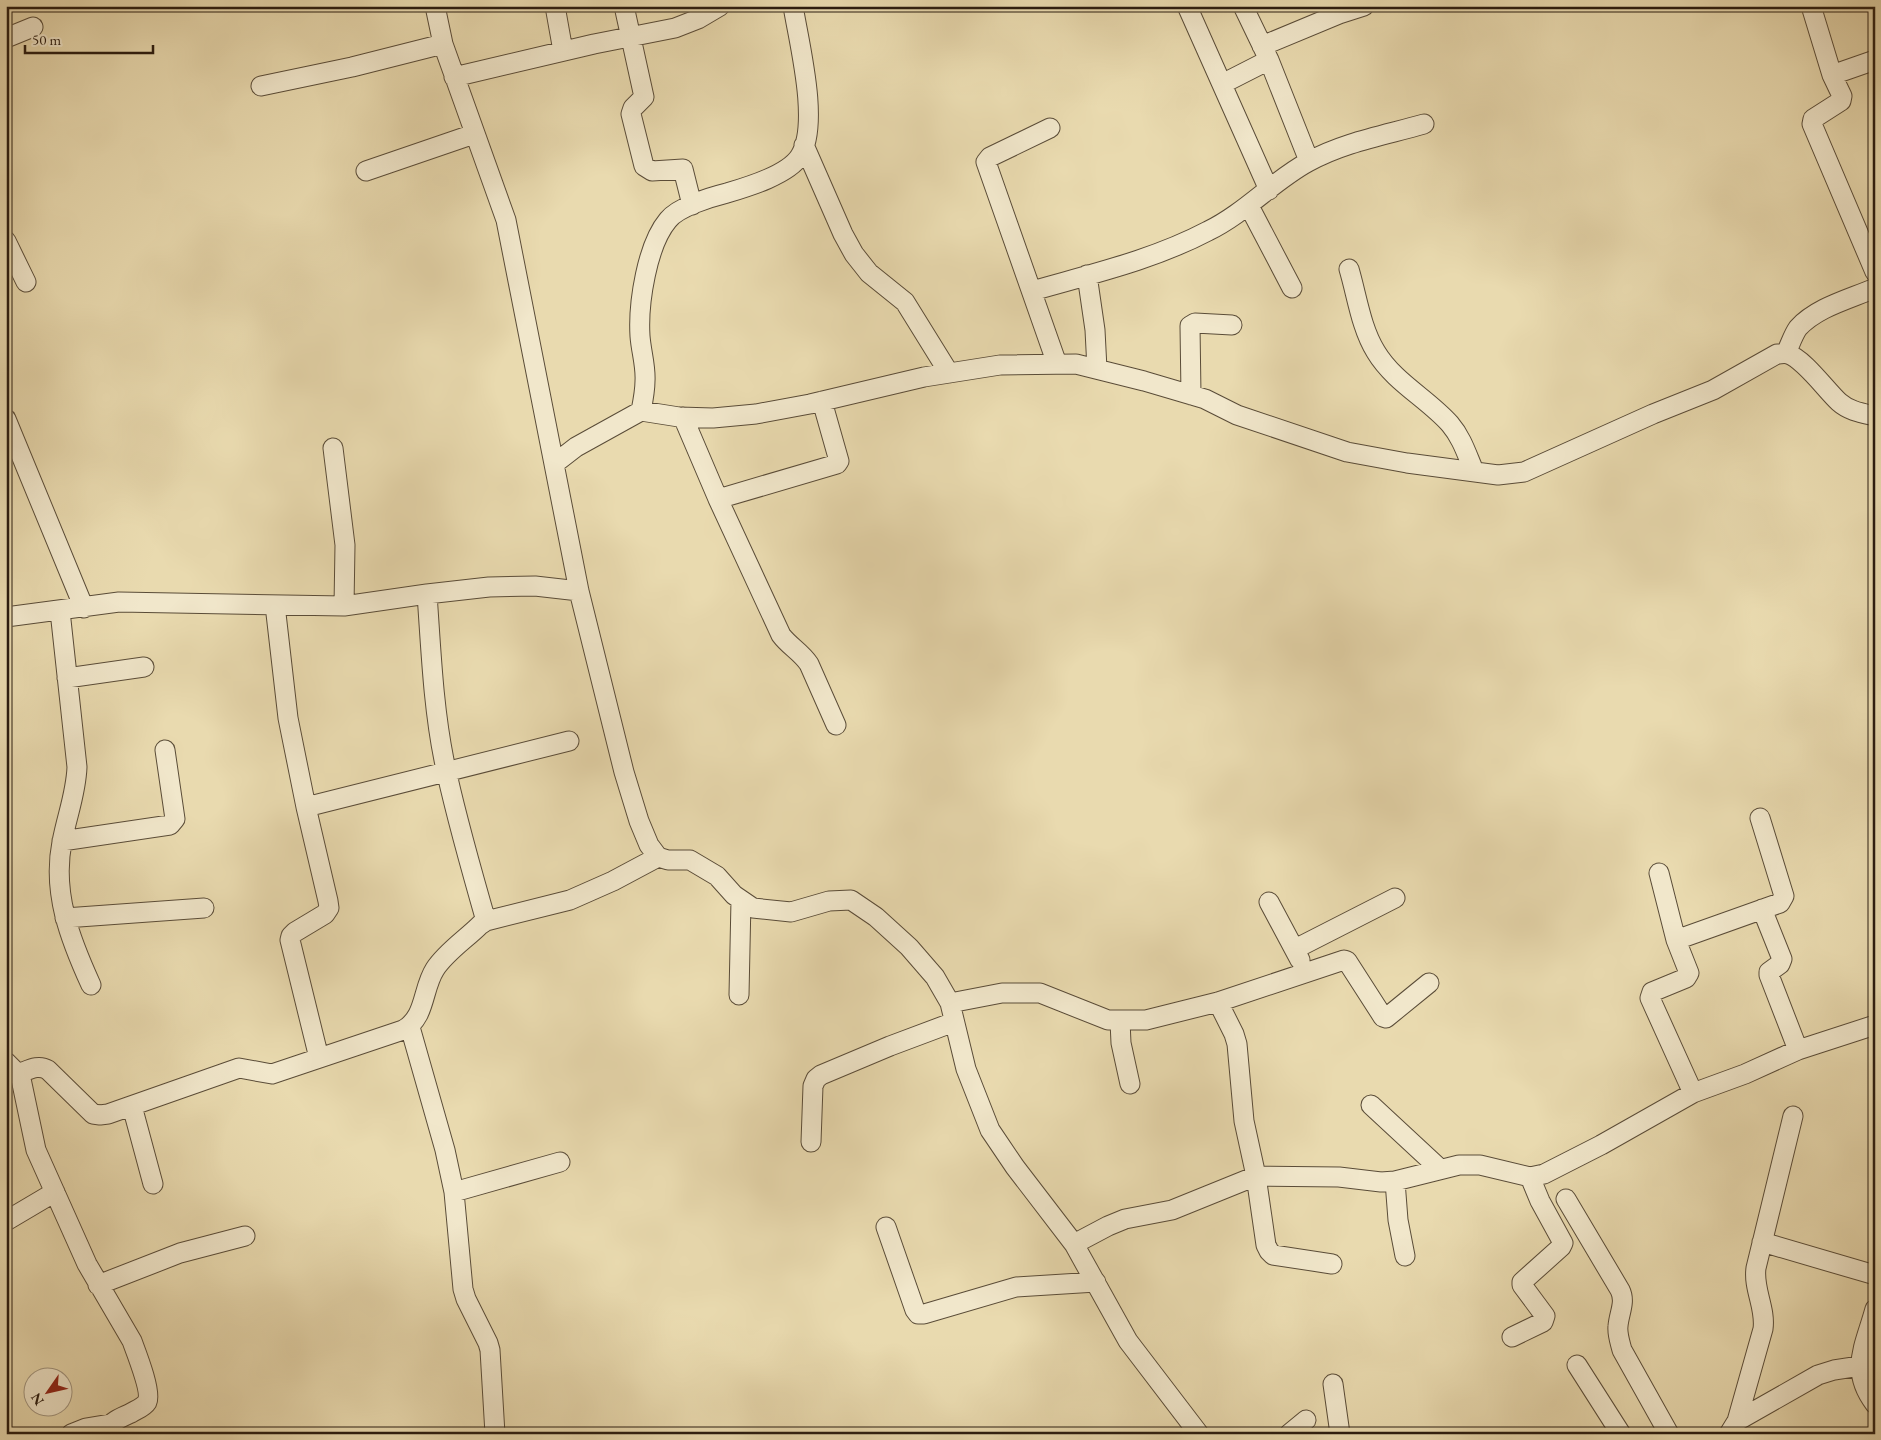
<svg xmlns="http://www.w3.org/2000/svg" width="1881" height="1440" font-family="'EB Garamond',serif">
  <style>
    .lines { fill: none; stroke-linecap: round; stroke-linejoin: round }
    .minor-casing { stroke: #5a4c38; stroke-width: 21 }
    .minor { stroke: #f1e7cb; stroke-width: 19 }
  </style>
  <rect width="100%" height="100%" fill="#e9daaf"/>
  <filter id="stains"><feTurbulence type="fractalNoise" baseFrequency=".004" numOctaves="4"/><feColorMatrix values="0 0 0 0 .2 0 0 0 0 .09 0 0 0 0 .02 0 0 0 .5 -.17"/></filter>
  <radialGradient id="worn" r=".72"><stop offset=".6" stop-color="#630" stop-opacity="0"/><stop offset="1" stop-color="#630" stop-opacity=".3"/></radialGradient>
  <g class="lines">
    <g class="minor-casing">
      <path id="minor" d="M435,6L443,44L506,220L579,591L624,772L639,821L649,845L658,857L668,860H690L717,876L734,895L753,908L791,912L829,901L851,900L876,917L909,947L935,977L950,1003L966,1069L990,1130L1015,1167L1074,1244L1128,1341L1199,1434
        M555,6L563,51
        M624,6L644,97L633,108L631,114L644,166L652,171L683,169L692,205
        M1187,6L1269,190
        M1243,6L1269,60L1309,161
        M1811,6L1832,75L1842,96L1841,101L1816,117L1813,119L1812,124L1875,272
        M6,38L33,27
        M1262,46L1339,14L1364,6
        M1832,75L1875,60
        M454,77L594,44L675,28L698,19L720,6
        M1222,84L1269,60
        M261,86L352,67L443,44
        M1050,128L990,157L986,162L1057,364
        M804,145L843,234L854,254L869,273L905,302L949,373
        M366,171L474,134
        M1249,206L1292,288
        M6,241L26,282
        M1349,269C1357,296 1361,328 1376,352C1394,382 1428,399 1450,424C1462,438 1467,455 1474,471
        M1087,275L1095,330L1097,369
        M1032,291C1091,274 1153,260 1208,231C1245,213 1273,181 1308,162C1344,142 1386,135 1424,124
        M1786,353C1790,345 1793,335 1798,328C1817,307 1850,299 1875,288
        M1191,395L1190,326L1195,323L1232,325
        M641,411C643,401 645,391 645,381C646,366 641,351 640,336C638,303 647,245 668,220C678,207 711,197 727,193C747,187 788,175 800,156C820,124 799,43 793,6
        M683,417L718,499L781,635C789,646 801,652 809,664L836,725
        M6,419L84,608
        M333,448L345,545L344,606
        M554,464L576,447L641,411L679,417L713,418L756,414L810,404L924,377L1000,365L1076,364L1144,381L1205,399L1237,415L1347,452L1407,463L1498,475L1524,472L1653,414L1713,390L1777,354C1781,354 1784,353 1788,354C1804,359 1826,390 1839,402C1849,411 1862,413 1875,416
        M718,499L837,464L839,461L822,401
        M427,594C431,649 433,705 444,760C455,814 471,868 486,921
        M275,605L288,718L306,807L328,901L329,908L325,914L295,932L291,936L290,940L319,1058
        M60,611L77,767C76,794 67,815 62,842C52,893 70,939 91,985
        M6,617L119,602L344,606L427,594L489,587L535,586L579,591
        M67,678L144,667
        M306,807L569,741
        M62,841L170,825L175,819L165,750
        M1659,873L1676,940L1689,973L1686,978L1652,992L1650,998L1693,1093
        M1269,902L1300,960
        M1762,909L1782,959L1780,964L1769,972V975L1798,1050
        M65,918L204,908
        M1676,940L1780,903L1784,896L1760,818
        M1295,949L1395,898
        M739,995L741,900
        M1218,1002L1234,1034L1237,1044L1244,1121L1256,1176L1266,1245L1269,1251L1273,1255L1332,1264
        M950,1003L1002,993H1040L1108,1020H1146L1218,1002L1344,960L1347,961L1383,1017L1386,1018L1429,983
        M1120,1021L1121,1043L1130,1084
        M410,1027L445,1150L454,1192L463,1289L466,1299L488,1343L490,1350L495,1434
        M6,1062L18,1074L21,1079L36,1150L87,1264L132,1341C136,1352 152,1392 147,1402C144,1407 136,1410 131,1413C123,1417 113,1420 108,1428L109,1434
        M18,1074C29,1070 38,1064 48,1070L93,1114L100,1115L108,1114L239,1068L272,1074L403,1030C426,1018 422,989 435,969C446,952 466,939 480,925L486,921L570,900L613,881L658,857
        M1371,1105L1440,1169
        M132,1106L153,1184
        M811,1142L813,1086L816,1079L821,1075L890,1046L954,1022
        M1395,1181L1398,1220L1405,1256
        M454,1192L560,1162
        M1566,1199L1620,1290C1626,1302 1619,1313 1618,1326C1617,1334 1620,1342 1622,1350L1669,1434
        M6,1221L55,1192
        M886,1227L915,1310L918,1314H924L1016,1287L1096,1282
        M1762,1242L1875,1275
        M1074,1244L1108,1226L1125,1219L1172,1210L1256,1176L1339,1177L1381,1182L1395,1181L1459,1165H1480L1530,1177L1544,1174L1601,1145L1693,1093L1745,1074L1798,1050L1875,1025
        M98,1285L180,1253L245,1236
        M1875,1309C1865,1346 1849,1370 1875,1404
        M1512,1337L1543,1322L1545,1316L1522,1285V1282L1561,1247L1563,1243L1540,1201L1530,1177
        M1577,1365L1621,1434
        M1333,1384L1340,1434
        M1737,1421L1818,1375L1834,1370L1860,1366
        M71,1434L86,1428L110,1424
        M1289,1434L1306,1420
        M1729,1434L1737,1421L1763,1329C1766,1308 1753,1289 1756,1268L1793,1116"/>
    </g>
    <use href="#minor" class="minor"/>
  </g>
  <rect width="1881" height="1440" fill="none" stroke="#e9daaf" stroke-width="25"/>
  <rect x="8" y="8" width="1866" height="1425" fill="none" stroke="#2b1c10" stroke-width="2.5"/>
  <rect x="12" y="12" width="1856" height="1415" fill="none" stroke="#2b1c10"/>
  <g transform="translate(48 1392) rotate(236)"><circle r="24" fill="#f1e7cb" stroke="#a29680"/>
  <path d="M0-4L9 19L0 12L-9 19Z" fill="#8f2418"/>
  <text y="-8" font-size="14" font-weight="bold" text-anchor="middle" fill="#2b1c10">N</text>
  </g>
  <path d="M25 45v8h128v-8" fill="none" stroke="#2b1c10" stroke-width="2.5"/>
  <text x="32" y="45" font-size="15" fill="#2b1c10" stroke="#f1e7cb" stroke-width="4" paint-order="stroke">50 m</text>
  <rect width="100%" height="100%" filter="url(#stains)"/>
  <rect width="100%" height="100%" fill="url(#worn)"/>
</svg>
